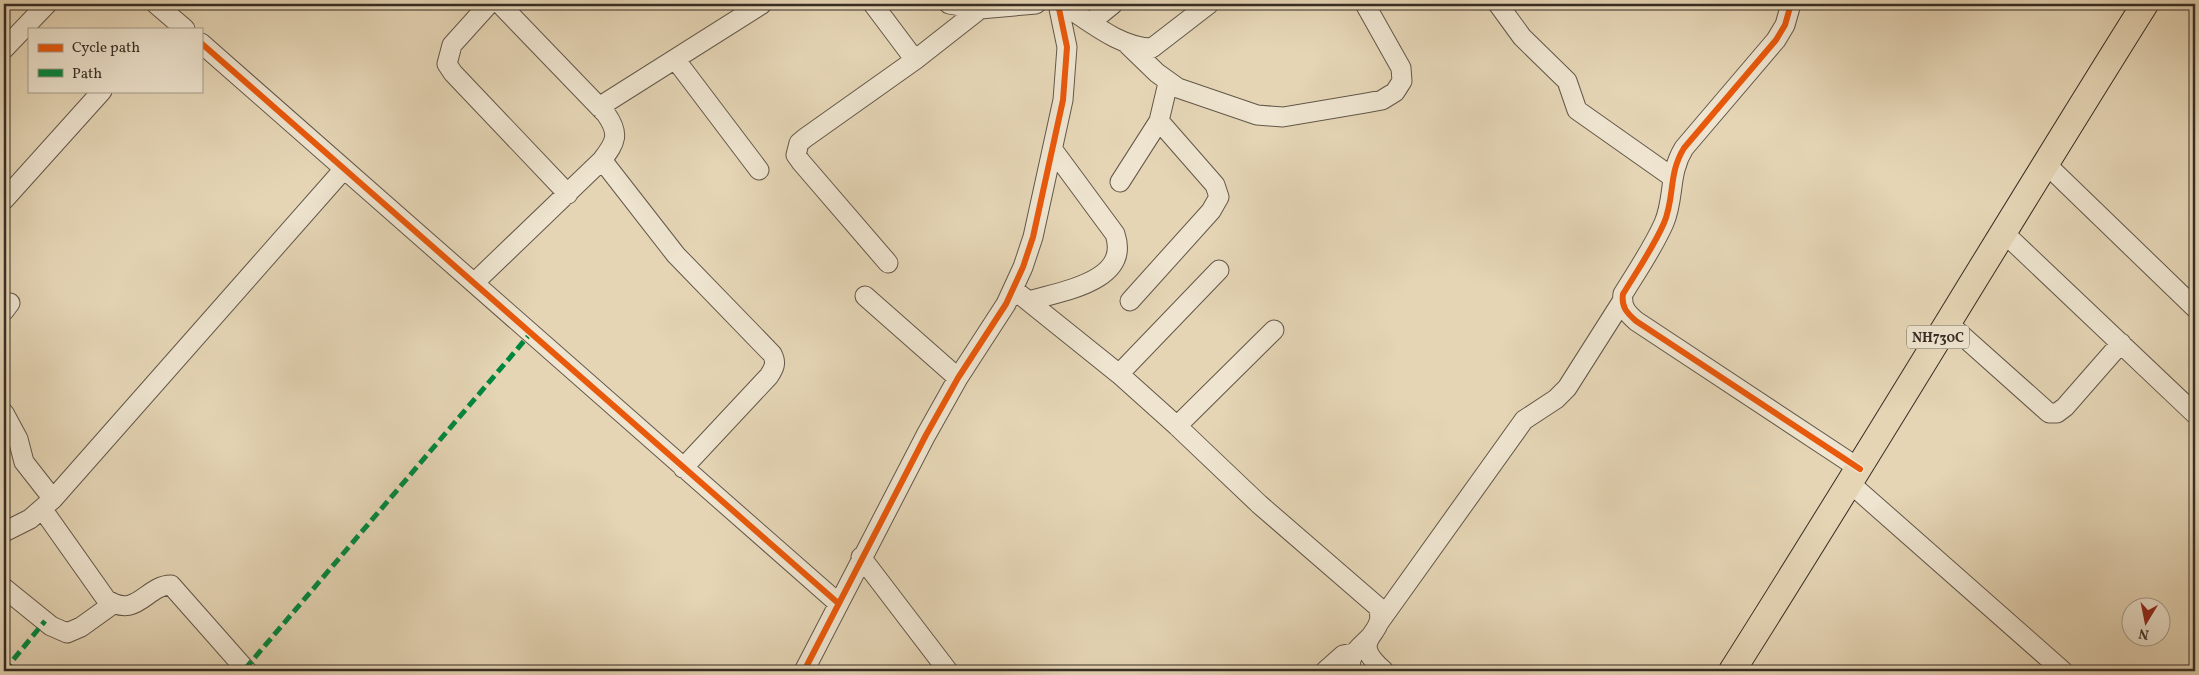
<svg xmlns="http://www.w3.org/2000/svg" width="2199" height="675" font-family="Vollkorn,serif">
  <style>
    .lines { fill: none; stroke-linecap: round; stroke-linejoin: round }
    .minor-casing { stroke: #625749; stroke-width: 21 }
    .highway-casing { stroke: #372d25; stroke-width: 28 }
    .minor { stroke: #eee4cf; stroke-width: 19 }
    .highway { stroke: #e5d5b5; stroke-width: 26 }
    .quiet { stroke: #00873e; stroke-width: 5; stroke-dasharray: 10 5; stroke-linecap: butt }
    .cycleway-casing { stroke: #eee4cf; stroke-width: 9 }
    .cycleway { stroke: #e8590c; stroke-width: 6 }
    .labels { text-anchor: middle; stroke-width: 4; stroke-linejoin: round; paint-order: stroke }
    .shield { fill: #eee4cf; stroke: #6e6458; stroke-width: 1 }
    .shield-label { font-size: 14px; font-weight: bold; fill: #372d25 }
  </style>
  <rect width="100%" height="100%" fill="#e5d5b5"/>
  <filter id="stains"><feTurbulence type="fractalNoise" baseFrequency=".004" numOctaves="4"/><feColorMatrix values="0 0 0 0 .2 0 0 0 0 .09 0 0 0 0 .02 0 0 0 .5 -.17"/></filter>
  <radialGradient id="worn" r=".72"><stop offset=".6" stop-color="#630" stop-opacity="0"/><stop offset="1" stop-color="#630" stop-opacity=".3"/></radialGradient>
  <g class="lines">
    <g class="minor-casing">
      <path id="minor" d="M156,4L185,29
        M489,4L452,45L447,64L453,73L568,194
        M873,4L915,60
        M949,4L980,9L1036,4
        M1062,4C1088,20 1120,48 1152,48L1209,4
        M1498,4L1522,37L1567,81L1577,110L1672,177
        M1791,4L1785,25L1776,40L1684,148C1668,174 1675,197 1664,223C1653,248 1637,271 1623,294C1621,307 1627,313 1636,321L1860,469
        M1091,22L1113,4
        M201,43L838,603
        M1126,43L1157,73L1178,88L1257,115L1283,117L1366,103L1382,100L1395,92L1402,81L1401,68L1365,4
        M4,49L47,4
        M675,59L759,170
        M599,107L762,4
        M602,160L676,255L772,354C777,363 774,368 769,376L683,468
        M2045,163L2195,308
        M1120,182L1159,121L1168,83
        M4,200L102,91
        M2002,231L2195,414
        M888,263L801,162L796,155L799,143L805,138L915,60L980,9
        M474,283L602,160C616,142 620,134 606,114L500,4
        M1013,289L1119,374L1177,426L1259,504L1378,607C1389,637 1344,636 1384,671
        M865,296L958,378
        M1029,301C1061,291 1131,282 1115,234L1053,150
        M1130,301L1211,211L1219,197L1215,185L1159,121
        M4,311L10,303
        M1947,322L2049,413H2057L2065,407L2121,343
        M1119,374L1219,270
        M4,413L18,439L24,462L53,499
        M1177,426L1274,330
        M1851,484L2063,671
        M43,510L106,599C137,620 146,585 171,585L247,671
        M4,532L30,519L53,499L344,169
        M861,557L948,671
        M4,588L51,626L67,633L81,627L113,604
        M1378,624L1524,420L1556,399L1567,388L1621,303
        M804,671L926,435L958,378L1006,304L1023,267L1033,237L1063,100L1067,47L1058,4
        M1325,671L1343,655L1353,653
        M1351,671C1347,656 1359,648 1369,638"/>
    </g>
    <g class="highway-casing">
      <path id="highway" d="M1732,671C1872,450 2006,225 2145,4"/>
    </g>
    <use href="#minor" class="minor"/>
    <use href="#highway" class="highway"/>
    <path class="quiet" d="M245,669L530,334
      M4,671L45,621"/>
    <g class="cycleway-casing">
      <path id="cycleway" d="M1791,4L1785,25L1776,40L1684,148C1668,174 1675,197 1664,223C1653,248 1637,271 1623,294C1621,307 1627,313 1636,321L1860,469
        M201,43L838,603
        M804,671L926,435L958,378L1006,304L1023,267L1033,237L1063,100L1067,47L1058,4"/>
    </g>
    <use href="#cycleway" class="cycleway"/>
  </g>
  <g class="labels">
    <rect class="shield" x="1907" y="325.5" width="62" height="23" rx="4"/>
    <g class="shield-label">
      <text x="1938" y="342">NH730C</text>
    </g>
  </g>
  <rect width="2199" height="675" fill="none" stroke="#e5d5b5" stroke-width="20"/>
  <rect x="5" y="5" width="2189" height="665" fill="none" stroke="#372d25" stroke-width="2.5"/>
  <rect x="10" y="10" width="2179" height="655" fill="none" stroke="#372d25"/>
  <rect x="28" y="28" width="175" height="65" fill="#eee4cf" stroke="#a59b8b"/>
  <rect x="38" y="44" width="25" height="8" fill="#e8590c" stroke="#a59b8b"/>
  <text x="72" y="52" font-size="15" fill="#372d25">Cycle path</text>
  <rect x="38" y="69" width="25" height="8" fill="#00873e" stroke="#a59b8b"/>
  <text x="72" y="78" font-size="15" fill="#372d25">Path</text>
  <g transform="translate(2146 622) rotate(190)"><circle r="24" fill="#eee4cf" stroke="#a59b8b"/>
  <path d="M0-4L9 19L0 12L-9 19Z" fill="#8f2418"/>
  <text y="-8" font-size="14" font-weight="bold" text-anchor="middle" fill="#372d25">N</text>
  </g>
  <rect width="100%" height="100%" filter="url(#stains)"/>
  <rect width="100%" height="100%" fill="url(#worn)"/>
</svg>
